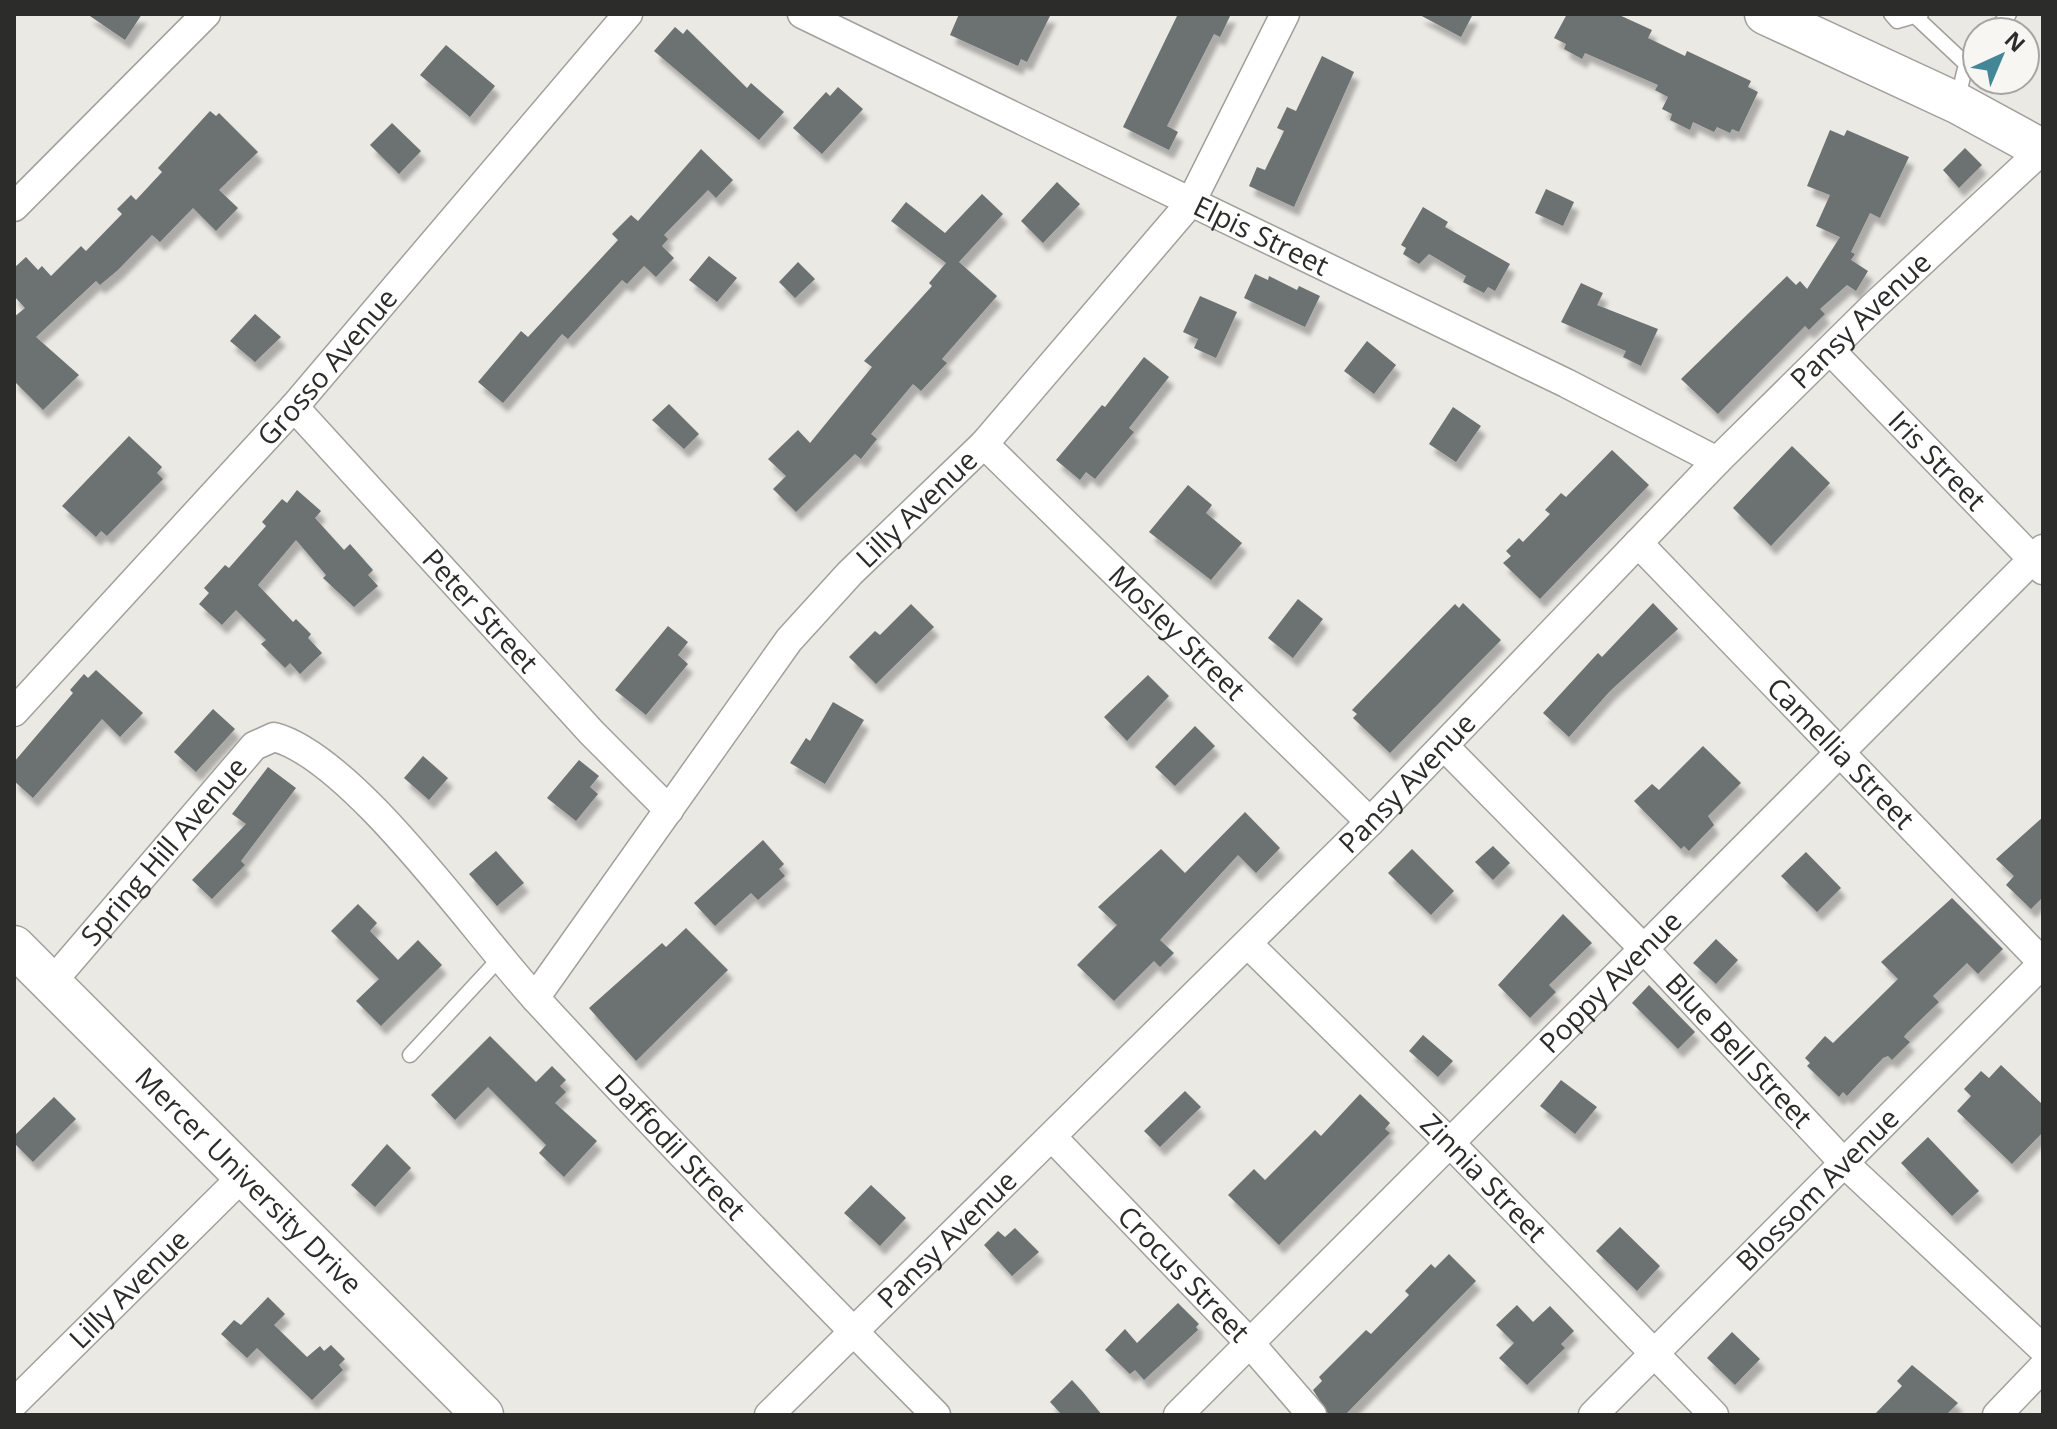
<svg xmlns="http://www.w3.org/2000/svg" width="2057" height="1429" font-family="'Open Sans',sans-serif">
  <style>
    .building { fill: #6c7172; filter: url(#shadow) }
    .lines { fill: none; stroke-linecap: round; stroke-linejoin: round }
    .lane-casing { stroke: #a2a09c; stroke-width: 17 }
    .street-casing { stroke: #a2a09c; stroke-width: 31 }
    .secondary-casing { stroke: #a2a09c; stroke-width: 43 }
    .lane { stroke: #fff; stroke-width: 14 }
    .street { stroke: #fff; stroke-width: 28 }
    .secondary { stroke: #fff; stroke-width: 40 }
    .labels { text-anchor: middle; stroke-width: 8; stroke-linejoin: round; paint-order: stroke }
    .street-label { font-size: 28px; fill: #2c2c2a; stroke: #f8f6f2 }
  </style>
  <defs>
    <filter id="shadow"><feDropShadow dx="5" dy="9" stdDeviation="2" flood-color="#0004"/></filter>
  </defs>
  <rect width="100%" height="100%" fill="#ebe9e4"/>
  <path class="building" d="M87,14H142L125,40Z
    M959,14H1051L1027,62L1021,59L1018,66L950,35Z
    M1173,14H1231L1220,37L1214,34L1167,126L1178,132L1169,150L1123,127L1177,16Z
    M1418,14H1473L1461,37Z
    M1567,14H1617L1652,30L1648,38L1685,56L1687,51L1751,81L1748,87L1758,92L1739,132L1732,129L1730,133L1717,127L1714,132L1693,122L1690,130L1670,120L1672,114L1662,109L1668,97L1655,90L1658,85L1585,53L1582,59L1564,49L1566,44L1554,38Z
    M675,27L683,34L687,29L747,88L751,83L784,112L759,140L654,51Z
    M446,45L495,86L470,117L420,75Z
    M1322,56L1354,72L1294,207L1249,186L1257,167L1265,170L1284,131L1277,128L1287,107L1296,111Z
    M838,87L863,109L822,154L793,128L826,92L830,96Z
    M210,111L216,116L219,113L258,152L219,190L238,208L216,231L193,208L160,242L152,235L118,270L100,285L96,281L36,337L79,375L43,410L14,381V317L25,308L14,296V268L26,257L38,270L42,266L51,276L81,246L86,251L122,214L117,209L131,195L136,200L162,172L158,168Z
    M392,123L421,151L399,174L370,145Z
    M1830,130L1844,136L1847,130L1909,157L1880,218L1870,213L1851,252L1855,254L1851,260L1868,271L1856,291L1847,285L1820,309L1825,314L1809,330L1805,326L1718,414L1681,379L1787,276L1796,285L1800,281L1807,289L1840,237L1816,226L1830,195L1807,186Z
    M1965,148L1982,165L1959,188L1943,170Z
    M701,149L733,180L716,198L708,190L664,235L668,239L662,246L674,258L656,277L644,266L627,284L622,280L568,339L562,334L503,403L478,382L521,331L528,337L618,240L612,234L631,215L638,221Z
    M1057,182L1080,204L1043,243L1021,221Z
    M1546,189L1574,202L1563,226L1535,213Z
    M982,194L1003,214L959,262L997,296L942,359L947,363L921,391L913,384L871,434L877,439L861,459L855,454L796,512L773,489L786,476L768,459L798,430L810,443L872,367L864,361L932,286L929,283L946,263L891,221L906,202L945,233Z
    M1423,207L1448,222L1445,227L1510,264L1495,291L1488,287L1484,293L1463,282L1466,276L1429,254L1419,264L1403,254L1406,248L1401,245Z
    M709,256L737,278L717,302L689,280Z
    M798,262L815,279L795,298L779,282Z
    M1255,274L1268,280L1269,276L1297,290L1299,286L1320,296L1305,327L1244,298Z
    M1581,283L1603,293L1597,305L1658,329L1641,366L1623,357L1626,351L1561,322Z
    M1200,296L1237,312L1216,358L1194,348L1198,339L1183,332Z
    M255,314L281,337L255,362L230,341Z
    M1367,341L1396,365L1374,394L1344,371Z
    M1144,357L1169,377L1129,428L1134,432L1095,479L1086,472L1080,480L1056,460L1102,405L1105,407Z
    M669,404L699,434L684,449L652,420Z
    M1453,407L1481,426L1456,462L1429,444Z
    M129,436L162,467L157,473L163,479L107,536L101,531L96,537L62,506Z
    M1792,446L1830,483L1771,546L1733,508Z
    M1612,450L1649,485L1540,599L1503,563L1511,556L1506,551L1519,538L1523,542L1550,514L1545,510L1561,493L1566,497Z
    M1188,485L1212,505L1206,513L1242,543L1211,580L1149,532Z
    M297,490L321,511L315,518L344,550L350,544L373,570L368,575L378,586L354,607L323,578L326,575L296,540L258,585L293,622L296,619L311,634L308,638L322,653L300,674L290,663L285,668L261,644L266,640L236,610L222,625L199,604L209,593L204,588L225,565L229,568L266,526L262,522L282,499L287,503Z
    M1298,599L1323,619L1293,658L1268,638Z
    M1463,603L1501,640L1390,753L1353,718L1357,714L1352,710L1455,604L1459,608Z
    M1653,603L1678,629L1610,691L1569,737L1543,713L1598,653L1602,657Z
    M911,604L934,627L876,684L849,657L875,631L880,635Z
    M668,626L688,642L678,655L688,664L646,715L615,690Z
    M96,670L143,713L120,737L102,719L33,798L14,781V762L73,693L70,690L84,674L88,678Z
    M1148,675L1169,696L1127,741L1104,717Z
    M833,702L864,720L825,784L790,763L806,738L810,741Z
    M213,709L235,729L196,772L174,752Z
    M1195,726L1215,746L1175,786L1155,767Z
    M1703,746L1741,783L1708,816L1714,825L1689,851L1684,846L1681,849L1634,801L1652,784L1659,790Z
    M423,756L448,778L429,800L404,778Z
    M579,760L599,776L590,787L598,794L576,821L547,798Z
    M268,767L296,788L241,861L245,865L212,899L192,880L246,824L232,814Z
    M1245,812L1280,848L1256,873L1238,855L1160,940L1174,953L1160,967L1154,961L1114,1001L1077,965L1117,925L1098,907L1161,849L1185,873Z
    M2043,817V897L2031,909L2006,885L2014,876L1996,859Z
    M763,840L784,864L779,869L785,876L758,900L751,893L715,926L694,903Z
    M1493,846L1510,863L1493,880L1475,862Z
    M1412,849L1454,891L1431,915L1388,873Z
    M496,851L524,883L497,906L469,874Z
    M1806,852L1841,888L1817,912L1781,876Z
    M1952,898L2003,949L1978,974L1967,963L1933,996L1939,1002L1906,1034L1904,1037L1910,1042L1892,1060L1888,1056L1883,1058L1847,1096L1843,1092L1839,1097L1807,1066L1810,1063L1805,1058L1825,1036L1833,1043L1898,979L1881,962Z
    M358,904L377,923L370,931L398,960L418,940L442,965L381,1026L356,1001L379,979L331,931Z
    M1563,914L1592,943L1549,985L1556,992L1530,1018L1498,985Z
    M686,928L728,970L636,1061L589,1008L662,943L666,947Z
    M1716,939L1738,960L1716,984L1693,963Z
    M1649,985L1695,1032L1678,1049L1632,1003Z
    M1423,1035L1453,1061L1438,1077L1409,1051Z
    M490,1036L536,1082L552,1066L566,1080L560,1086L566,1092L555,1103L597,1141L564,1177L539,1153L546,1145L488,1087L455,1120L431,1095Z
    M2001,1065L2043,1105V1132L2012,1164L1957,1111L1971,1096L1964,1089L1981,1071L1989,1078Z
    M1561,1080L1597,1107L1575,1134L1540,1106Z
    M1185,1091L1201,1107L1160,1147L1144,1131Z
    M1360,1094L1390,1123L1385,1129L1390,1133L1279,1245L1228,1195L1254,1169L1265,1180L1315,1130L1321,1136Z
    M54,1097L76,1119L33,1162L14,1143V1136Z
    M1928,1137L1979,1191L1952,1216L1901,1163Z
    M387,1144L411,1168L375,1207L351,1185Z
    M871,1185L906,1218L880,1246L844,1213Z
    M1620,1227L1660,1266L1637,1291L1596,1251Z
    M1015,1228L1039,1252L1012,1276L984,1245L998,1231L1005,1237Z
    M1449,1254L1476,1281L1345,1415H1329L1313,1390L1322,1381L1319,1377L1366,1330L1371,1334L1409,1295L1405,1291L1431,1264L1435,1268Z
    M268,1297L285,1314L274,1325L307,1357L320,1346L324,1351L331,1345L345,1359L339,1365L343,1370L312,1400L257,1348L247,1358L221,1334L234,1320L241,1325Z
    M1178,1303L1199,1324L1196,1327L1198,1330L1144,1380L1135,1370L1130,1374L1105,1350L1125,1329L1137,1343Z
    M1517,1305L1533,1322L1550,1306L1574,1331L1561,1344L1565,1348L1527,1385L1499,1358L1514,1343L1496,1325Z
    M1732,1332L1760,1359L1735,1385L1707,1358Z
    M1912,1365L1958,1403L1946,1415H1874L1902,1386L1897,1381Z
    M1072,1380L1083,1392L1102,1415H1062L1050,1402Z"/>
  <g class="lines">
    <g class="lane-casing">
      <path id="lane" d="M1891,14L1897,21L1921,14
        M1917,18L1966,64
        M1993,32L2009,14
        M1957,102L1966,64L1977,51
        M410,1055L500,958"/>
    </g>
    <g class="street-casing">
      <g id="street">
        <path id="s1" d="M802,14L1566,383L1717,461"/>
        <path d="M14,207L206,14"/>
        <path id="s2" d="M1830,350L2043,570"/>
        <path id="s3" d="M294,407L592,733L669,810"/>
        <path id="s4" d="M984,444L1370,822"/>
        <path id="s5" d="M1638,543L2043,963"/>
        <path id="s6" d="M14,712L294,407L628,14"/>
        <path id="s7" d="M1444,746L1642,947L1844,1163L2043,1349"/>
        <path id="s8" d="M1248,944L1451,1144L1714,1415"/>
        <path id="s9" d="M52,982L254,746L274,737C354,758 477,935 537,1000C667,1141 801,1279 936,1415"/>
        <path id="s10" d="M535,998L789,640L850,573L984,444L1191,202L1285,14"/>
        <path id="s11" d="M1052,1137L1248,1341L1312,1415"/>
        <path id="s12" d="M14,1403L244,1175"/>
        <path id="s13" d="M769,1415L1370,822L1717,461L1874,306L2042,150"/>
        <path id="s14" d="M1178,1415L2043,549"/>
        <path id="s15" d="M1593,1415L2043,963"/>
        <path d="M1997,1415L2043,1367"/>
      </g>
    </g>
    <g class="secondary-casing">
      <g id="secondary">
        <path d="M1765,14L1957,103L2043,150"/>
        <path id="s16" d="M14,946L483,1415"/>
      </g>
    </g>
    <use href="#lane" class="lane"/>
    <use href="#street" class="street"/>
    <use href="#secondary" class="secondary"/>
  </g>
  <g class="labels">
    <g class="street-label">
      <text dy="10" stroke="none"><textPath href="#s1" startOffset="510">Elpis Street</textPath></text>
      <text dy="10" stroke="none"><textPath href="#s13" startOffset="1546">Pansy Avenue</textPath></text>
      <text dy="10" stroke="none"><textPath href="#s6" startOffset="466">Grosso Avenue</textPath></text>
      <text dy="10" stroke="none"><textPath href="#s2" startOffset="154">Iris Street</textPath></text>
      <text dy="10" stroke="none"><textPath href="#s10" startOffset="622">Lilly Avenue</textPath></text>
      <text dy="10" stroke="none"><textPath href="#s3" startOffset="276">Peter Street</textPath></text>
      <text dy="10" stroke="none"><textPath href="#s4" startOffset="270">Mosley Street</textPath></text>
      <text dy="10" stroke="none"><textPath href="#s5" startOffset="292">Camellia Street</textPath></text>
      <text dy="10" stroke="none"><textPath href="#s13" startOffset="898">Pansy Avenue</textPath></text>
      <text dy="10" stroke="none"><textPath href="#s9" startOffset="172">Spring Hill Avenue</textPath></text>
      <text dy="10" stroke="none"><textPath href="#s14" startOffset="612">Poppy Avenue</textPath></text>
      <text dy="10" stroke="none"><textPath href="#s7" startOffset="424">Blue Bell Street</textPath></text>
      <text dy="10" stroke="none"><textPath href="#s9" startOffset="910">Daffodil Street</textPath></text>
      <text dy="10" stroke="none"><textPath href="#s8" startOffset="332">Zinnia Street</textPath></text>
      <text dy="10" stroke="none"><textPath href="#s16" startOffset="332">Mercer University Drive</textPath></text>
      <text dy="10" stroke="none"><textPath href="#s15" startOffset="318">Blossom Avenue</textPath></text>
      <text dy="10" stroke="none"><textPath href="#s13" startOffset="250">Pansy Avenue</textPath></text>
      <text dy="10" stroke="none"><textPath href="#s11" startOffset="190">Crocus Street</textPath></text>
      <text dy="10" stroke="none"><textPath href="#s12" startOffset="162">Lilly Avenue</textPath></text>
    </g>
  </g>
  <rect width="2057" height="1429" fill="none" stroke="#2c2c2a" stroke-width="32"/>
  <g transform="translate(2001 56) rotate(44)"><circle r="38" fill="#f8f6f2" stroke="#a6a5a2" stroke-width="2"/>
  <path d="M0-6L14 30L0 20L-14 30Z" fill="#438796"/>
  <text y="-12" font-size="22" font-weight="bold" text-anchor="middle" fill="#2c2c2a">N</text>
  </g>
</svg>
